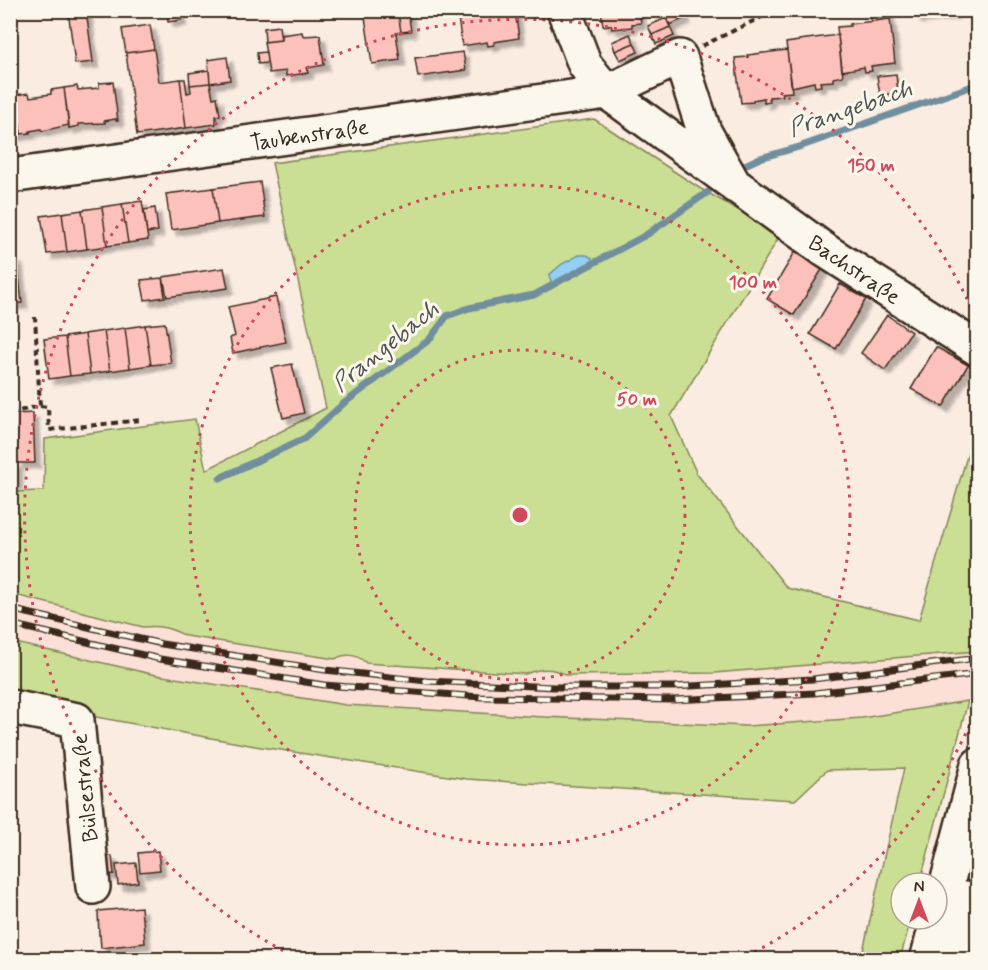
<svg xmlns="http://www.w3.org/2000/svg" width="988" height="970" font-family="Mynerve,sans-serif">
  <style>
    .built { fill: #fcdfd6 }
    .green { fill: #cbdf94; stroke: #838459; stroke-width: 1.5 }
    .water { fill: #94d0f4; stroke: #708e9e; stroke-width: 1.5 }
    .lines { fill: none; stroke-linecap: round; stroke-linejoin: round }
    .stream { stroke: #708e9e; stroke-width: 7 }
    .building { fill: #fdc1bb; stroke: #3b2a1e; stroke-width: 1.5; filter: url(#shadow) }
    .minor-casing { stroke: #3b2a1e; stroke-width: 38 }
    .highway-casing { stroke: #3b2a1e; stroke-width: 38 }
    .path { stroke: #3b2a1e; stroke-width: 4; stroke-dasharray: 6 4.5; stroke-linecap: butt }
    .minor { stroke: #fbf7ec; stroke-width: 33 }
    .highway { stroke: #fbf7ec; stroke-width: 33 }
    .rail-casing { stroke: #3b2a1e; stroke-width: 7 }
    .rail { stroke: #fbf7ec; stroke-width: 4.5; stroke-dasharray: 14; stroke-linecap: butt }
    .ring { fill: none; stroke: #d1495b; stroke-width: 3; stroke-dasharray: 3 6 }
    .labels { text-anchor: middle; stroke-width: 6; stroke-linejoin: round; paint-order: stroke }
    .street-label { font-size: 22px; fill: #3b2a1e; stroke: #fbf7ec }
    .water-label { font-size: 24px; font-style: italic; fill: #515454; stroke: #fbf7ec }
    .centre { fill: #d1495b; stroke: #fbf7ec; stroke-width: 3 }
    .ring-label { font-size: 18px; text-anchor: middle; font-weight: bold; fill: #d1495b; stroke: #fbf7ec; stroke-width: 6; stroke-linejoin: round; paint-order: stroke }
  </style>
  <defs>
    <filter id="shadow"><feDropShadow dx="5.5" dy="5.5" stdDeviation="1.5" flood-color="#0004"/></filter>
  </defs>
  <rect width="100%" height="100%" fill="#fbece2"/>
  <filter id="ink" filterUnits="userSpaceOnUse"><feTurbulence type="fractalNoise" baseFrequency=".0167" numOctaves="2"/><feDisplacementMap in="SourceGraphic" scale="12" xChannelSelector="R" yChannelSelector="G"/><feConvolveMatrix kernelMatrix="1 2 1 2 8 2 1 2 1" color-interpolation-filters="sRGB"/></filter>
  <g filter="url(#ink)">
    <path class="built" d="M10,594L143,627L156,625L172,629L186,636L335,659L343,654L361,658L525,674L537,670L555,669L567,675L714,673L977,651V654L968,701L862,718L747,726L544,717L346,705L156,675L16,644L11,642Z"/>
    <path class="green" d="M594,119L701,189L781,234L671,416L697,474L787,588L919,620L977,422V651L714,673L567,675C551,667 541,668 525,674L366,663C357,654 345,653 335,659L186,636C170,628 160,625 143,627L11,594L10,492L44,491L45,439L195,419L206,470L326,408L272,163Z
      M11,642L156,675L346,705L544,717L747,726L862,718L968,701L920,883H901V919H911L900,959L861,960L904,768L827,770L795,800L467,779L255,746L85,715L11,698Z"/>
    <path class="water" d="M579,255H587L592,258L594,264L552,285L549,275L562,264Z"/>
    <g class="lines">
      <path class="stream" d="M736,169L760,158L799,147L978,84
        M220,478L305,438L343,404L429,340L447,316L469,308L534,295L646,235L708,192"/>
    </g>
    <path class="building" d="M68,10H86L93,62L75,64Z
      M167,10H180L181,20L168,22Z
      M457,10H515L519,38L494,42V45L488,46L487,42L462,46Z
      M601,10H639L641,23L632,24V27L612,29L611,25L603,26Z
      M663,10H683L685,18L670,25Z
      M870,10H888L889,19L871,21Z
      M915,10H953V13L916,18Z
      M408,11L411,31L401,32L398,12Z
      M398,12L401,32L396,33L400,60L372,64L365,17Z
      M666,18L670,27L652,35L648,26Z
      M890,19L895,63L871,66L872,71L865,72L864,67L842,71L837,27L850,26V24Z
      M150,25L154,49L126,53L122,29Z
      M279,26L281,40L265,42L264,28Z
      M670,27L674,36L656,44L652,35Z
      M302,32L303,36L320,35L324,65L307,68L308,73L286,76V71L269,73L264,42L281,40V35Z
      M630,34L634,43L615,51L612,42Z
      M838,35L843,76L833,78V81L820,82L821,86L815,87L814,82L792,87L786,43L799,41V40Z
      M634,43L638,52L620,60L615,51Z
      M154,49L159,82L180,79L186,128L137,135L126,53Z
      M787,50L792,92L782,93L783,96L769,97L770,102L764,103V98L753,100V102L741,103L735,58L748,57L747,55Z
      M266,52L267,63L258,64L257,53Z
      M463,52L466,70L418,77L415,58Z
      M227,57L230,80L210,83L208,60Z
      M209,70L210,83L190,85L189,73Z
      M896,74L898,93L880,95L877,76Z
      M180,79H185L187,93L191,92L190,85L210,83L213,98L217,97L220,115L216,116V124L186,128Z
      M113,82L118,121H116V119L104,121L105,123L78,124L79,126L69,128L64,88L77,86L78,90L99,88V83Z
      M64,88L69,125L42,131L41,129L30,131V133L21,134L15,95L29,93L30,97L51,94V90Z
      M16,99L21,134L10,136V100Z
      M260,182L265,217L218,223L213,188Z
      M213,188L218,223L171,230L166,194Z
      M142,201L148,240L128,243L122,204Z
      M122,204L128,243L107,246L102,207Z
      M102,207L107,246L87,249L82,210Z
      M155,208L158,231L147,233L144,210Z
      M82,210L87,249L67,252L62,213Z
      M62,213L67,252L47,254L41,216Z
      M795,252L823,268L794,315L767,299Z
      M17,259L22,303L10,304V260Z
      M224,268L228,288L167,297L163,277Z
      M162,278L165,297L145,300L141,280Z
      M840,284L866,299L836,349L810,334Z
      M276,297L286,342L233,353L230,338L235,336L228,307Z
      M887,315L911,332L885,370L861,353Z
      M165,323L171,363L151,365L145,325Z
      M145,325L151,365L130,368L125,328Z
      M125,328L130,368L110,371L104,331Z
      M104,331L110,371L90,374L85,334Z
      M85,334L90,374L70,376L65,337Z
      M65,337L70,376L49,379L44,339Z
      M936,347L968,365L943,407L911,389Z
      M292,364L304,413L283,418L271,368Z
      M33,413L35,463H17L14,414Z
      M10,463H17V484L10,485Z
      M158,851L160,870L140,872L138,853Z
      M112,856L114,874L104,875L101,857Z
      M136,863L138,882L118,885L116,865Z
      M141,907L142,919H143L145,943L101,948L100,935H99L98,911Z"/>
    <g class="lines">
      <g class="minor-casing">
        <path id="minor" d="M564,10L585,65L607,92L826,251L978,349
          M10,176L607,92L680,57L704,131L735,186
          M10,707L77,720L93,887"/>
      </g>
      <g class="highway-casing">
        <path id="highway" d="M927,960L978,765
          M952,960L965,898"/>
      </g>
      <path class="path" d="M702,46L776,10
        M40,406L48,407L49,430L141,420
        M10,413L40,406L35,317"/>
      <use href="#minor" class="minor"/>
      <use href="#highway" class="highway"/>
      <g class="rail-casing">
        <path id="rail" d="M10,609L162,644L325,670L427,681L554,687H673L813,679L978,658
          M10,624L160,659L324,685L481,697L673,700L814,693L978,674"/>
      </g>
      <use href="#rail" class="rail"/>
    </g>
  </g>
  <g class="ring">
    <circle cx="520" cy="515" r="165"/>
    <circle cx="520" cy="515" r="330"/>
    <path d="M977 709A496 496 0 0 1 741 959M299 959A496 496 0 1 1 977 321"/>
  </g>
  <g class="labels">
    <g class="street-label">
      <text transform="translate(309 134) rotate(-8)" y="8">Taubenstraße</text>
      <text transform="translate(855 269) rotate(34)" y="8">Bachstraße</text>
      <text transform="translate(84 788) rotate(-96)" y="8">Bülsestraße</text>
    </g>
    <g class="water-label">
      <text transform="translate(850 108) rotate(-19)" y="8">Prangebach</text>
      <text transform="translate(385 346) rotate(-39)" y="8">Prangebach</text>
    </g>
  </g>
  <circle cx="520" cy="515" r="9" class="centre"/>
  <g class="ring-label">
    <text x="871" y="171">150 m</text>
    <text x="753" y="288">100 m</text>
    <text x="637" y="405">50 m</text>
  </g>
  <rect width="988" height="970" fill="none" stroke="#fbf7ec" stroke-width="36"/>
  <rect x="18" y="18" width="952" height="934" fill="none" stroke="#3b2a1e" stroke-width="2" filter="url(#ink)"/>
  <g transform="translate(919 901)"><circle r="28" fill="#fbf7ec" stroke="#aea59a" stroke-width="1.5"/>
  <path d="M0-4.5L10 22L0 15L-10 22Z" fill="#d1495b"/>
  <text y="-9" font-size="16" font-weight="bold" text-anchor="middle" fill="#3b2a1e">N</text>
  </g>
</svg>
